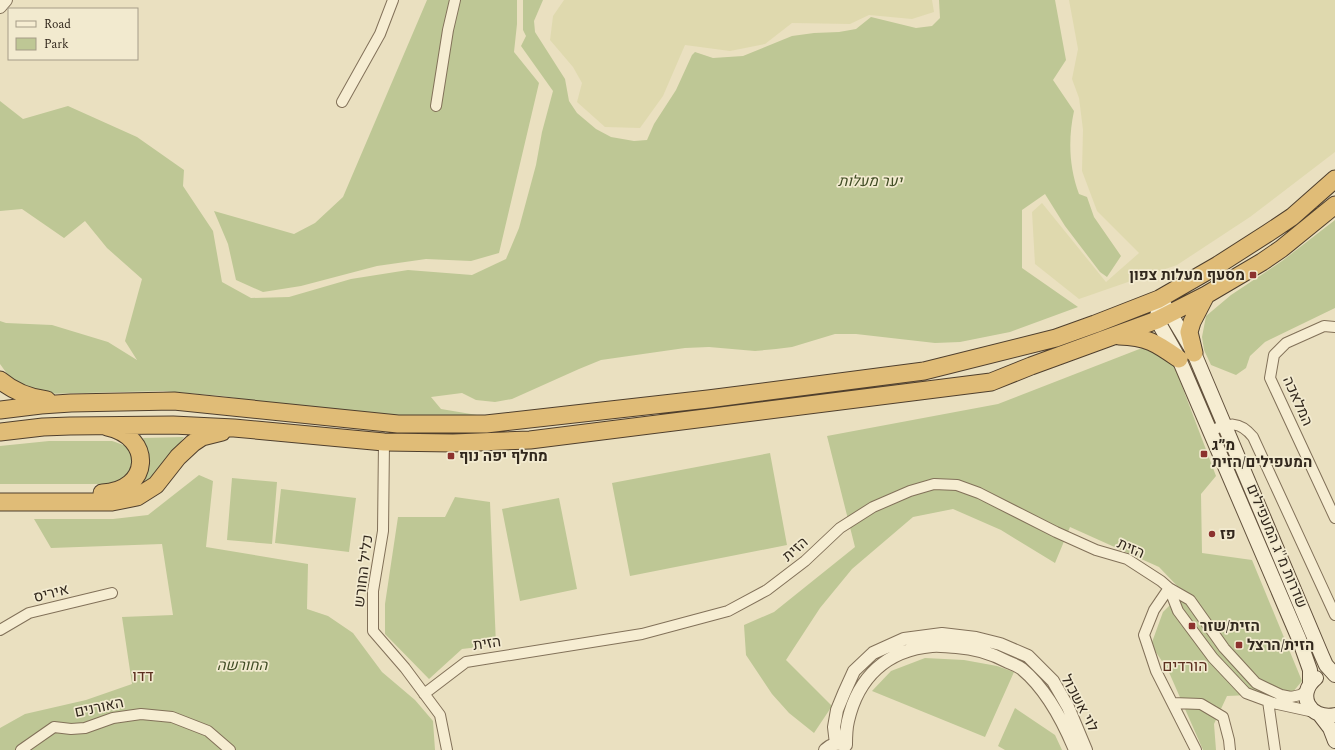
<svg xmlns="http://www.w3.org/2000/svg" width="1335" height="750" font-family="Spectral,Heebo,serif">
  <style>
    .farmland { fill: #dfd9ae }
    .green { fill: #bec795 }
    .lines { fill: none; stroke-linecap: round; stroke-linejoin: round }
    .minor-casing { stroke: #827159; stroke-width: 12 }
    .tertiary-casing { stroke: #827159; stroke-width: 14 }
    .secondary-casing { stroke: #63523d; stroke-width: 16 }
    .trunk-casing { stroke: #4f3f2d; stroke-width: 19 }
    .minor { stroke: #f6edd2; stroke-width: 10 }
    .tertiary { stroke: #f6edd2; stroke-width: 12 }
    .secondary { stroke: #f6edd2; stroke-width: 14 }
    .trunk { stroke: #e0bc77; stroke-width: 17 }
    .poi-dot { fill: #8c322e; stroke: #f2eacf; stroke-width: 1.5 }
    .labels { text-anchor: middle; stroke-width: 3.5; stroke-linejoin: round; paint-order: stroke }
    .park-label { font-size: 15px; font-style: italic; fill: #414d25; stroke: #f2eacf }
    .poi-label { font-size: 15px; font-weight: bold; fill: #32281d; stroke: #f2eacf; text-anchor: start }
    .street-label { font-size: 15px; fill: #32281d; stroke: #f2eacf }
    .neighbourhood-label { font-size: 16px; fill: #5c2f1f; stroke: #f2eacf }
  </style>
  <rect width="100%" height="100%" fill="#eae0c0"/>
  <path class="farmland" d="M564,0H932L934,12L912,19L869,15L850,24L792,23L765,44L730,51L685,45L663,96L640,128L605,127L577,102L582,83L573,67L550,40L553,16Z
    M1069,0H1335V152L1250,217L1177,265L1079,299L1035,264L1032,212L1042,203L1106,282L1139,253L1097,211L1082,171L1083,130L1079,98L1072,79L1078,49Z"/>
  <path class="green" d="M427,0H517V24L514,52L539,83L499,253L471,261L426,259L377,266L301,286L263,292L236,280L228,244L214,211L294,234L315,223L343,197Z
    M523,0H543L534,21L535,32L565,79L569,101L577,113L596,129L611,137L634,141L647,140L654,124L676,90L692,55L695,52L713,58L743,56L792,36L814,33L839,32L856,29L871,17L916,28L932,26L940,18L939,0H1055L1066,60L1053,80L1074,111C1068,139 1069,167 1079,194L1087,197L1094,217L1121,256L1107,277L1100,272L1065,226L1045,194L1022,210V268L1078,307L1010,332L960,342L935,343L856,334H835L792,347L776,349L755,351L709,347L685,348L601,360L579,369L512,399L495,402L476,400L462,393L431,397L441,409L489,417L349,415L222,396L163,391L44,394L13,382L0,364V321L6,323L52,325L108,342L137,360L125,341L142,279L107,248L85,221L64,238L22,209L0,211V101L23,119L68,106L137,137L184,170L183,186L213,231L222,282L251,298L289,297L351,279L408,270L472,275L506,259L519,228L536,165L542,132L553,91L521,46L526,36L523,30Z
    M1335,220V308L1265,342L1250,356L1246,368L1236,375L1211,365L1204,350L1202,337L1206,316L1231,295L1282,261Z
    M1142,348L1162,356L1174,365L1216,476L1201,494L1202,553L1252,560L1302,681L1292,693L1227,696L1214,724L1216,750H1203L1168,670L1151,645L1163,612L1183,592L1159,567L1070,527L1055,563L1001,530L953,509L913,517L852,569L820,608L786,660L832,706L814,733L789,713L772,694L746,655L744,625L774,612L855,547L827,436L998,404Z
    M184,437L155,478L138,490C151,469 150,461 143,438Z
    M49,441H112C117,443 123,444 127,447C130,450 132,455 132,458C133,473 123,481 110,484H0V446Z
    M770,453L787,545L630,576L612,483Z
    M199,475L213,481L206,547L308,564L307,609L328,616L353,633L382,672L415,700L433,721L435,750H0V728L25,714L86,700L132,684L122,617L173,615L162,544L51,548L34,519H113L148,515Z
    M232,478L277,482L272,544L227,540Z
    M281,489L356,498L349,552L275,543Z
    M455,497L490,502L496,645L462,649L429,679L385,634V604L398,517H445Z
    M559,498L577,589L520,601L502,509Z
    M925,658L964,660L997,666L1014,672L985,737L872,691L891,671Z
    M1015,708L1055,735L1062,750H1005L998,746Z"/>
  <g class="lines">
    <g class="minor-casing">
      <path id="minor" d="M342,102L380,34L393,0
        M436,106L448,30L455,0
        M1335,327L1324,326L1286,343L1274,355L1270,378L1335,518
        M1210,431C1229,423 1239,420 1253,437L1335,615
        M384,442L383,531L373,591V631L405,668L440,715L447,750
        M1169,588L1178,611L1213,658L1246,693L1273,703L1314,712
        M1169,588L1154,610L1144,635L1156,671L1196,750
        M0,630L29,613L112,593
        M424,694L466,662L642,634L728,611L767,590L805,561L840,528L873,507L910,491L934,484L957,485L979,493L1056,532L1096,550L1127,559L1161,581L1169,588L1190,600L1224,648L1256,683L1281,695L1291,697L1300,695L1308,690
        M1268,701L1275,750
        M1173,703L1201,704L1223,717L1229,740L1230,750
        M21,750L54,727L71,729L85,728L113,718L141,714L172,717L208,731L230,750"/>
    </g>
    <g class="tertiary-casing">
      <path id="tertiary" d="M0,7L6,0
        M836,744L834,727L837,710L844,693L854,671L873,653L904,639L942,634L976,638L1000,644L1028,656L1053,681L1068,707L1086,750
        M846,745C846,737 846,729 848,721C858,677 887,650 932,646C940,645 948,647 956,647C975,648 991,653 1008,662C1013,664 1018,666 1022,669C1046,689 1063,721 1075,750
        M825,750C830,745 837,742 844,745"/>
    </g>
    <g class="secondary-casing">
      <path id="secondary" d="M1159,299L1157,320L1179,359L1299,639L1310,670V684
        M1164,305L1170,313L1194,353L1322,656L1326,665L1335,675
        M1316,678C1296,694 1309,720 1335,715
        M1320,715L1330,728L1335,741"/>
    </g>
    <g class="trunk-casing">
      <path id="trunk" d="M1119,336C1148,337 1156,343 1179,359
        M1194,353L1189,332L1192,322L1206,295
        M0,380C13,391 31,398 47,400
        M0,410L41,405L71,403L174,401L398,424H486L708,399L924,371L1056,338L1095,324L1159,299L1218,265L1268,233L1292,217L1335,179
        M0,432L43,427L70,426L173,425L234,428L384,442L453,443L530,440L991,382L1031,366L1157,320L1206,295L1262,262L1281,249L1335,205
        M102,493C151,491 154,437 107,427
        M0,502H112L137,497L156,485L178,457L193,443L202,437L222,432"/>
    </g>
    <use href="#minor" class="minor"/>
    <use href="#tertiary" class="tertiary"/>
    <use href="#secondary" class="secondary"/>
    <use href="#trunk" class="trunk"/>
  </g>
  <g class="poi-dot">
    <rect x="1249" y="271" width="8" height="8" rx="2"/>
    <rect x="1200" y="450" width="8" height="8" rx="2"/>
    <rect x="447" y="452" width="8" height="8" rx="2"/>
    <circle cx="1212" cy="534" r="4"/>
    <rect x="1188" y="622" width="8" height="8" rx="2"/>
    <rect x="1235" y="641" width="8" height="8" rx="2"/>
  </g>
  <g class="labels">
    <g class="park-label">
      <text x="870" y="186">יער מעלות</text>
      <text x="242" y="670">החורשה</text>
    </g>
    <g class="poi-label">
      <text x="1245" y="280" text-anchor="end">מסעף מעלות צפון</text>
      <text x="1212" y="450">מ״ג<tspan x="1212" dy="17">המעפילים/הזית</tspan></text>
      <text x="459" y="461">מחלף יפה נוף</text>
      <text x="1220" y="539">פז</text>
      <text x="1200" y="631">הזית/שזר</text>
      <text x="1247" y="650">הזית/הרצל</text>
    </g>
    <g class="street-label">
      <text transform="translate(1298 401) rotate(66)" y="5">המלאכה</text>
      <text transform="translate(1277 546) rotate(67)" y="5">שדרות מ"ג המעפילים</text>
      <text transform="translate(1131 548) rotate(24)" y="5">הזית</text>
      <text transform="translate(795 549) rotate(-41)" y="5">הזית</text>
      <text transform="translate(363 571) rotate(-83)" y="5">כליל החורש</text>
      <text transform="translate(51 593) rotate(-14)" y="5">איריס</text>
      <text transform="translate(487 643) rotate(-8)" y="5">הזית</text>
      <text transform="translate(1080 703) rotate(62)" y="5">לוי אשכול</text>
      <text transform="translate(99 707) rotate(-12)" y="5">האורנים</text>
    </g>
    <g class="neighbourhood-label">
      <text x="1185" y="671">הורדים</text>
      <text x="143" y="681">דדו</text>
    </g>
  </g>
  <rect x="8" y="8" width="130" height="52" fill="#f2eacf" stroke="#a59c88"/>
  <rect x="16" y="21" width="20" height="6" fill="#f6edd2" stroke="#a59c88"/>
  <text x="44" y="28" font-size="12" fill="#32281d">Road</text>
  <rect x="16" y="38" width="20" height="12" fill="#bec795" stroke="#a59c88"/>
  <text x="44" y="48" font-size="12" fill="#32281d">Park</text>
</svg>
